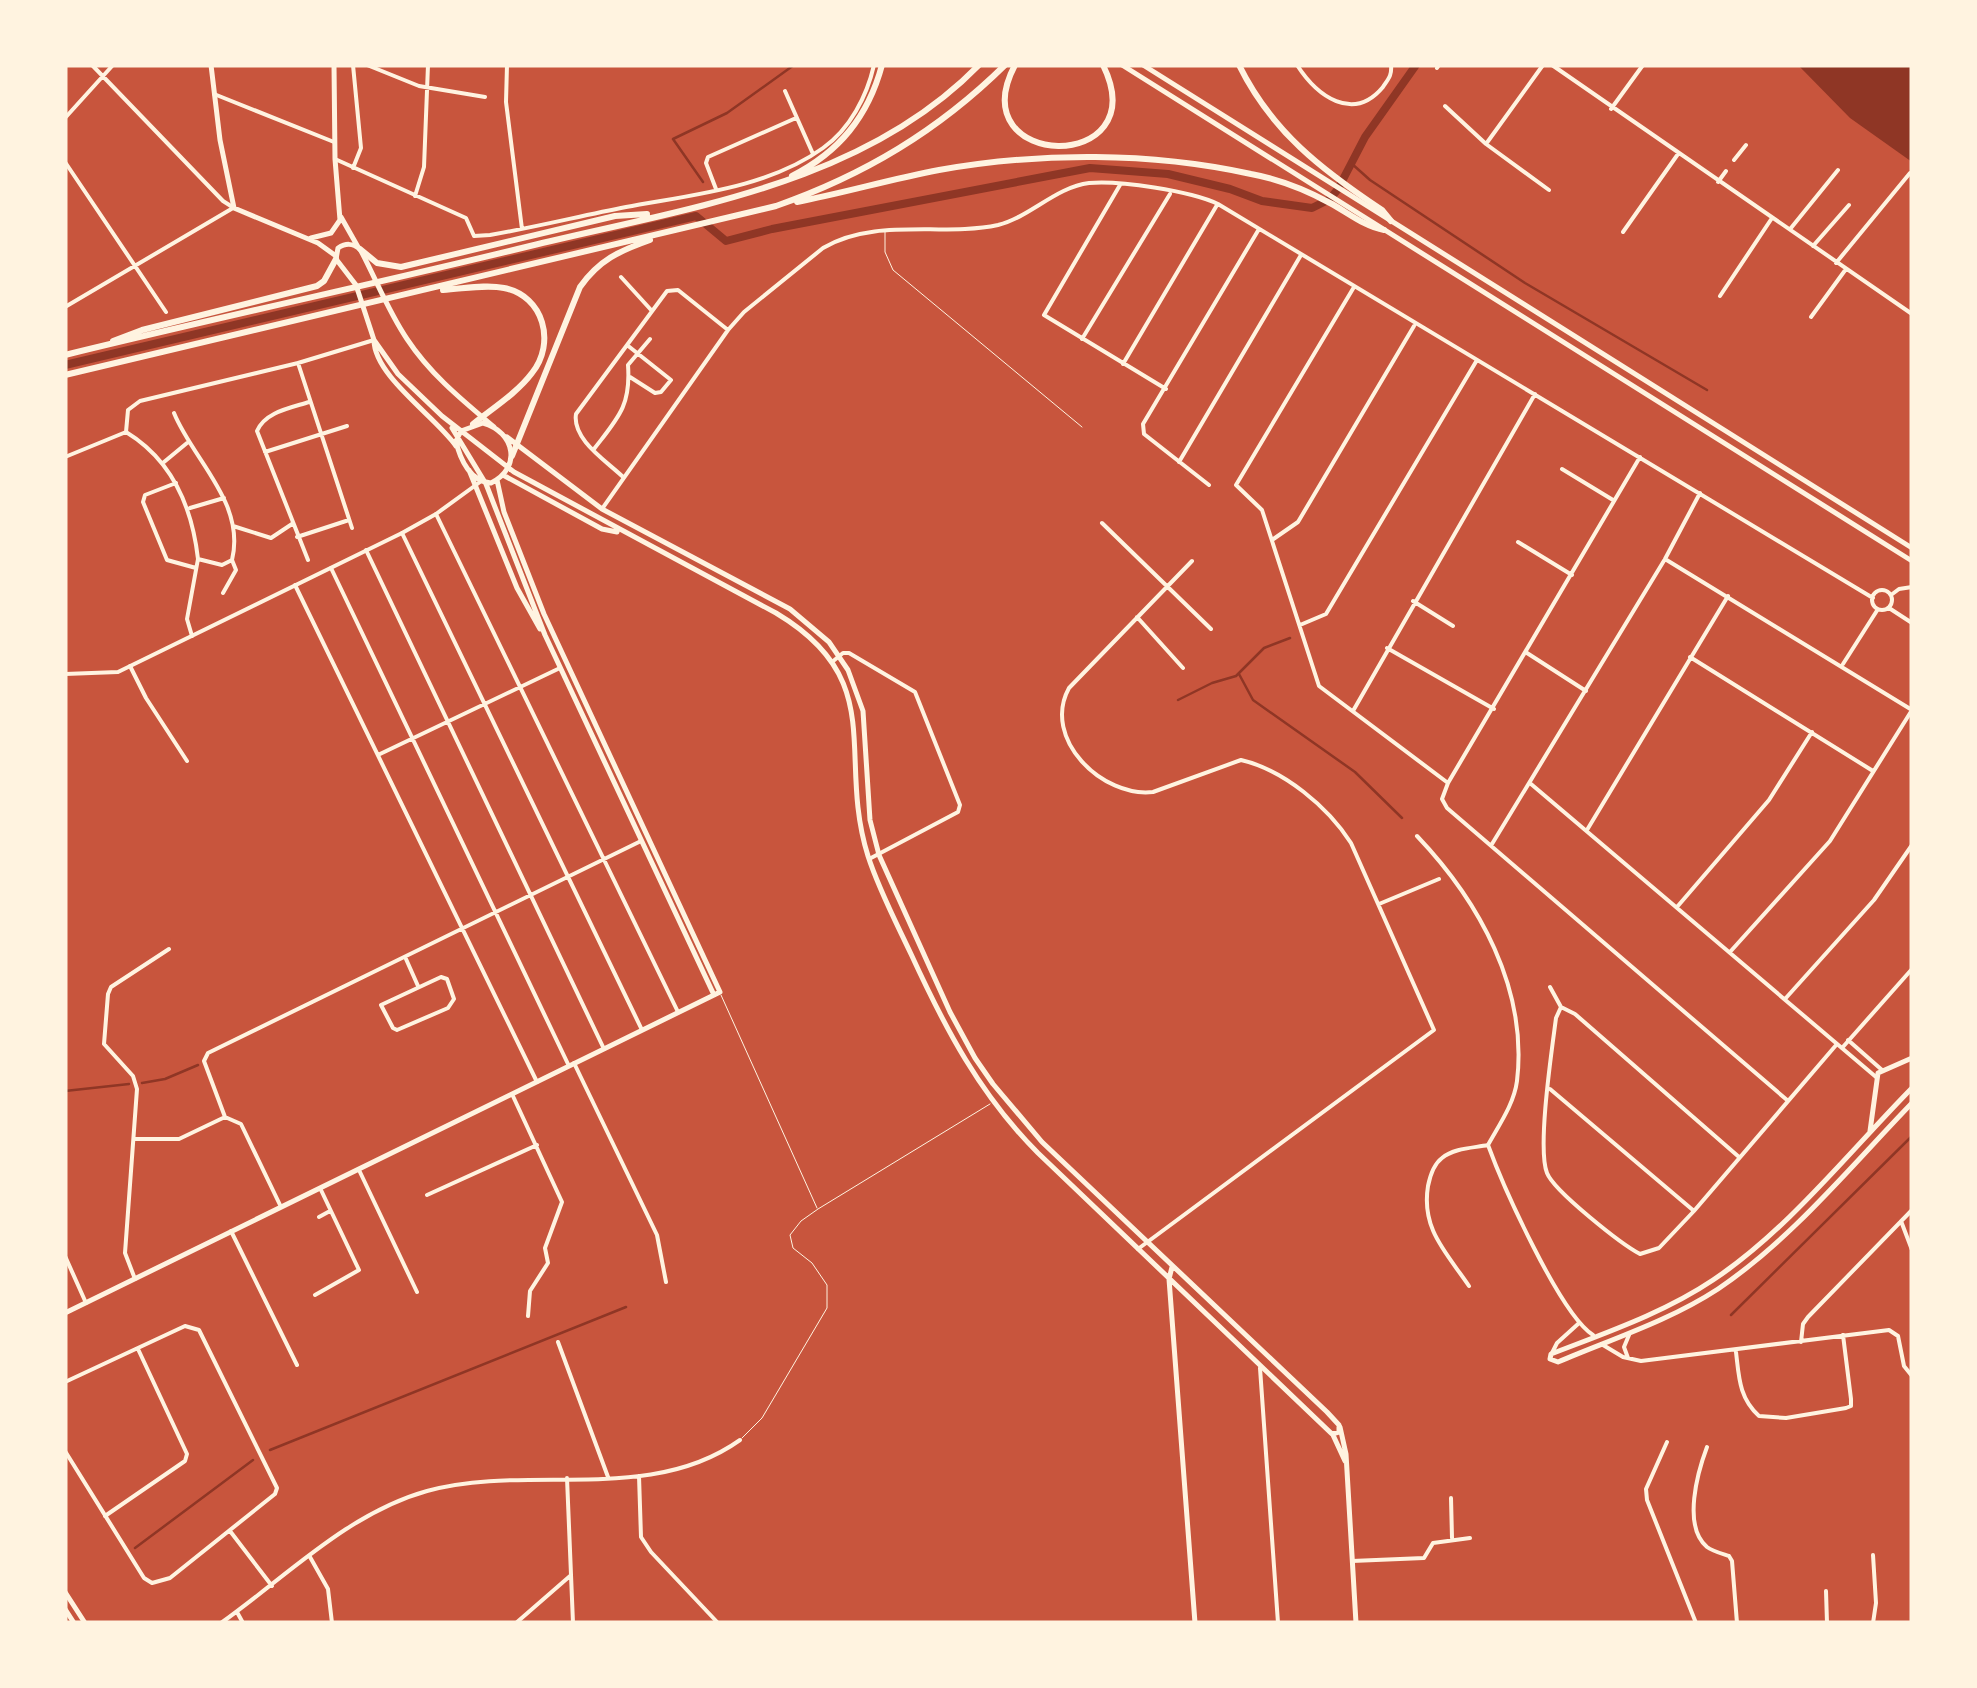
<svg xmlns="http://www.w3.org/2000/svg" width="1977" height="1688" font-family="Merriweather,serif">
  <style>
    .water { fill: #8f3625 }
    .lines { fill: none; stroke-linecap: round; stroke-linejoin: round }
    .stream { stroke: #8f3625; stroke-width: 2.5 }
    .canal { stroke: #8f3625; stroke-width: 8 }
    .service { stroke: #fff3e0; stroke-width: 1 }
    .minor { stroke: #fff3e0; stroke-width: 4 }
    .tertiary { stroke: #fff3e0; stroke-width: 4 }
    .secondary { stroke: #fff3e0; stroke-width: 5 }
    .primary { stroke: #fff3e0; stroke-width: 5 }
    .motorway { stroke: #fff3e0; stroke-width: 6 }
  </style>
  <rect width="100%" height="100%" fill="#c8553d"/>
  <path class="water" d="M1798,65H1912V162L1850,118Z"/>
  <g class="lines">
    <path class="stream" d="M1351,163L1370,180L1525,283L1707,390
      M703,182L673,139L727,113L794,65
      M1239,674L1253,700L1355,772L1402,818
      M1178,700L1212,683L1236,676L1264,648L1290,638
      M142,1083L165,1079L198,1065
      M65,1091L129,1084
      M1731,1315L1912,1136
      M270,1450L626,1307
      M135,1548L253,1460"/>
    <path class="canal" d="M65,365L696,216L726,241L772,229L1090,168L1168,174L1230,189L1262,201L1312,208L1330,199L1338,189L1365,137L1416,65"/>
    <path class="service" d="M885,231V252L893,270L1082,427
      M721,995L817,1208
      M742,1438L762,1418L827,1308V1285L812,1263L793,1248L790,1235L801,1221L818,1209L990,1104"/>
    <path class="minor" d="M92,65L223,201L234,208
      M353,65L361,148L353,168
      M367,65L419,86L485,97
      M507,65L506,102L522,229
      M1297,65C1317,96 1353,123 1383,87C1389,78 1392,75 1391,65
      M1552,65L1912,314
      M1437,68L1439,65
      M785,91L813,154
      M214,94L334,142
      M1445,106L1486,144L1549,190
      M1611,109L1643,65
      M65,118L113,65
      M1486,144L1543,65
      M335,159L466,218L474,236L490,235C536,227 580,216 626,207C690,195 768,188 823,148C850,129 867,96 874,65
      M1734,160L1746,145
      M65,162L166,312
      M1718,182L1726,171
      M1120,185L1044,315L1166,389
      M716,189L706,163L708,157L796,118
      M415,196L424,167L428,65
      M1791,228L1838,170
      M1623,232L1678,154
      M1813,246L1849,205
      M1836,263L1910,173
      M621,277L652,311
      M1354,287L1236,485L1262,510L1319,686L1448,783
      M1720,296L1772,218
      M65,307L233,208
      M1811,317L1846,269
      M1082,339L1170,194
      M627,345L671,380L661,392L655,393L630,377
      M298,363L352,528
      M1123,364L1217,205
      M174,413C193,460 246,503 232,560L222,565L198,559
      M126,432L128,410L140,401L298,363L374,340
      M594,449C618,418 631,406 628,365L650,339
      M265,452L347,426
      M65,457L126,432C172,460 192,506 198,559L187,619L192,636
      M1640,457L1448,783L1442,799L1447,808L1787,1100
      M164,462L187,443
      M1179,462L1301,255
      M1562,469L1613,500
      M622,476C605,460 572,439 576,414L667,291L678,290L728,330
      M176,483L145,495L143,502L167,560L196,568
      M1209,485L1144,434L1143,424L1259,229
      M190,508L224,498
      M602,509L728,330L744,312L823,248C875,217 943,237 998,225C1030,217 1056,187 1089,183C1118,180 1191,191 1218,204L1873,598
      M436,514L678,1012
      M1102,523L1211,629
      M233,526L271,538L292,524
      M402,533L642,1030
      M297,537L349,520
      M1272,540L1298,522L1414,326
      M1518,542L1572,575
      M366,550L604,1049
      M1665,559L1912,710
      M308,560L257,431C265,412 290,408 309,402
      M331,568L568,1064
      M295,585L537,1082
      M1872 600a10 10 0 1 1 20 0a10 10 0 1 1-20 0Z
      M223,593L236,570L232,560
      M1891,595L1899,589L1912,587
      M1413,601L1453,626
      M1889,608L1912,623
      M1137,617L1183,668
      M1300,625L1326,614L1477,360
      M1387,648L1494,709
      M1527,653L1586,691
      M1690,657L1873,771
      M832,662L843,653H849L915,692L960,805L958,812L871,858
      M1843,664L1878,609
      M130,666L146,698L187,761
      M1353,711L1535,394
      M380,754L560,668
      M1531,784L1876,1077
      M1587,830L1728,596
      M1417,836C1479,901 1528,989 1517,1081C1514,1104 1499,1125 1488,1145
      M1492,844L1665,559L1700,493
      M1379,904L1439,879
      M1677,907L1769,800L1812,732
      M1730,952L1830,841L1912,710
      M406,959L418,986
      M441,977L447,979L454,999L448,1008L397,1030L393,1028L381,1005Z
      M1550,987L1561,1007
      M1785,999L1874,900L1912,845
      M1848,1040L1882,1070
      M1842,1048L1912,969
      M574,1063L657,1235L666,1282
      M1550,1089L1694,1211
      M512,1094L562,1202L545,1248L548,1263L530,1291L528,1316
      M225,1117L204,1061L208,1053L641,841
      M134,1139H179L225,1117L241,1124L281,1207
      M1488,1145C1503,1186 1560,1314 1593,1335
      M1739,1157L1575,1014L1561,1007L1556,1018C1552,1049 1537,1148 1547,1173C1554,1191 1621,1244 1640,1254L1659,1248L1694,1211L1837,1044
      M359,1170L417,1292
      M427,1195L537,1145
      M319,1217L330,1211
      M1901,1221L1912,1250
      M231,1231L297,1365
      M1138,1249L1434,1030L1351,843C1328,807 1284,770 1241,760L1153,792C1103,798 1041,739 1069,688L1192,561
      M65,1256L86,1303
      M135,1279L125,1253L137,1089L133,1076L104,1044L108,994L111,987L169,949
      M1469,1286C1446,1252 1421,1229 1428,1186C1430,1176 1434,1164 1442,1158C1454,1148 1473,1148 1488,1145
      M315,1295L359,1270L321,1190
      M558,1342L608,1477
      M1801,1342L1803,1324L1808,1317L1912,1210
      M1603,1345L1623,1357L1641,1361L1889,1330L1898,1336L1904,1366L1912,1376
      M1736,1352C1739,1377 1739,1398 1759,1416L1786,1418L1846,1408L1851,1406V1399L1843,1335
      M1552,1353L1557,1343L1578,1324
      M1628,1358L1624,1347L1629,1335
      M1260,1368L1278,1623
      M65,1382L185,1326L199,1330L277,1488L275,1494L170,1578L152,1583L144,1578L65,1451
      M1667,1442L1646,1489L1647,1500L1696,1623
      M1707,1447C1698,1471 1682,1526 1707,1547C1712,1551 1723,1554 1729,1556L1732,1561L1737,1623
      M639,1476L641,1537L651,1552L718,1623
      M567,1478L573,1623
      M1451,1498L1452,1538
      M105,1516L185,1461L187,1454L138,1349
      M230,1531L272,1586
      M310,1557L328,1589L332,1623
      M1352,1561L1424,1558L1433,1543L1470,1538
      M1826,1591L1827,1623
      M237,1612L243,1623
      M221,1623C286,1577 348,1513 427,1491C529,1463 649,1505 740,1440
      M516,1623L570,1576
      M1873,1623L1876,1603L1873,1555"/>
    <path class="tertiary" d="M65,674L118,672L402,533L436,514L480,482"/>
    <path class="secondary" d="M211,65L220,140L234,208L318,243L336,256
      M341,217L358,247
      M311,238L331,233L340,220L335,159L334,65
      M374,340C374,376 436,417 456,446
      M442,416L514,472L776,613C890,681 836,755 868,856C879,890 896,922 911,954C945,1028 980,1095 1038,1153L1332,1434L1339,1432
      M442,416L398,374L374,340L356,285L336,259L338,248C346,243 352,243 360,249C376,279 388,311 407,339C430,374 462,400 494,427
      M483,423C515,432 522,468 491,483C471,482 460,460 456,441L461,431Z
      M452,428L486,484L545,635L714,995L720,992
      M507,437L602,509L790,609L829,642L848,670L863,711L870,820L879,855L950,1012L975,1058L993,1084L1042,1142L1327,1412L1339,1425V1432
      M469,470L517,588L540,629
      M503,475L602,529L617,532
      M497,480L504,512L544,614L720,992
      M1912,1088C1849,1152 1787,1231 1713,1280C1664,1313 1605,1333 1551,1354L1550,1359L1558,1362C1612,1339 1669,1321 1718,1289C1792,1239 1851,1166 1912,1103
      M1870,1131L1878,1073L1912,1058
      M1172,1267L1169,1279L1195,1623
      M65,1313L714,995
      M1340,1427L1346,1454L1356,1623
      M1333,1435L1345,1461
      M65,1592L85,1623
      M65,1609L74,1623"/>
    <path class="primary" d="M1122,65L1912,561
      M1143,65L1912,548"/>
    <path class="motorway" d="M1015,65C959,171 1157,175 1103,65
      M1239,65C1272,132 1322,170 1382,210L1391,221
      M792,176C839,152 868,117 882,65
      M797,202C844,193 891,179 939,170C1040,152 1151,152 1251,174C1278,179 1306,190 1330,203C1347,212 1365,227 1384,230
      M360,249L377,263L401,267L615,216L647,214
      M443,290C463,289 485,284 504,288C544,296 556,343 532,373C517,393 493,408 473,424
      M113,341L142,330L317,286L324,281L336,259
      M65,355C219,317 375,284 530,246C686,208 862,185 979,65
      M65,375L776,206C864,175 938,131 1005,65
      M512,456L580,287C599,260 619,251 650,240"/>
  </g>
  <rect width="1977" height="1688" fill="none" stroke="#fff3e0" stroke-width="135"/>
</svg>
